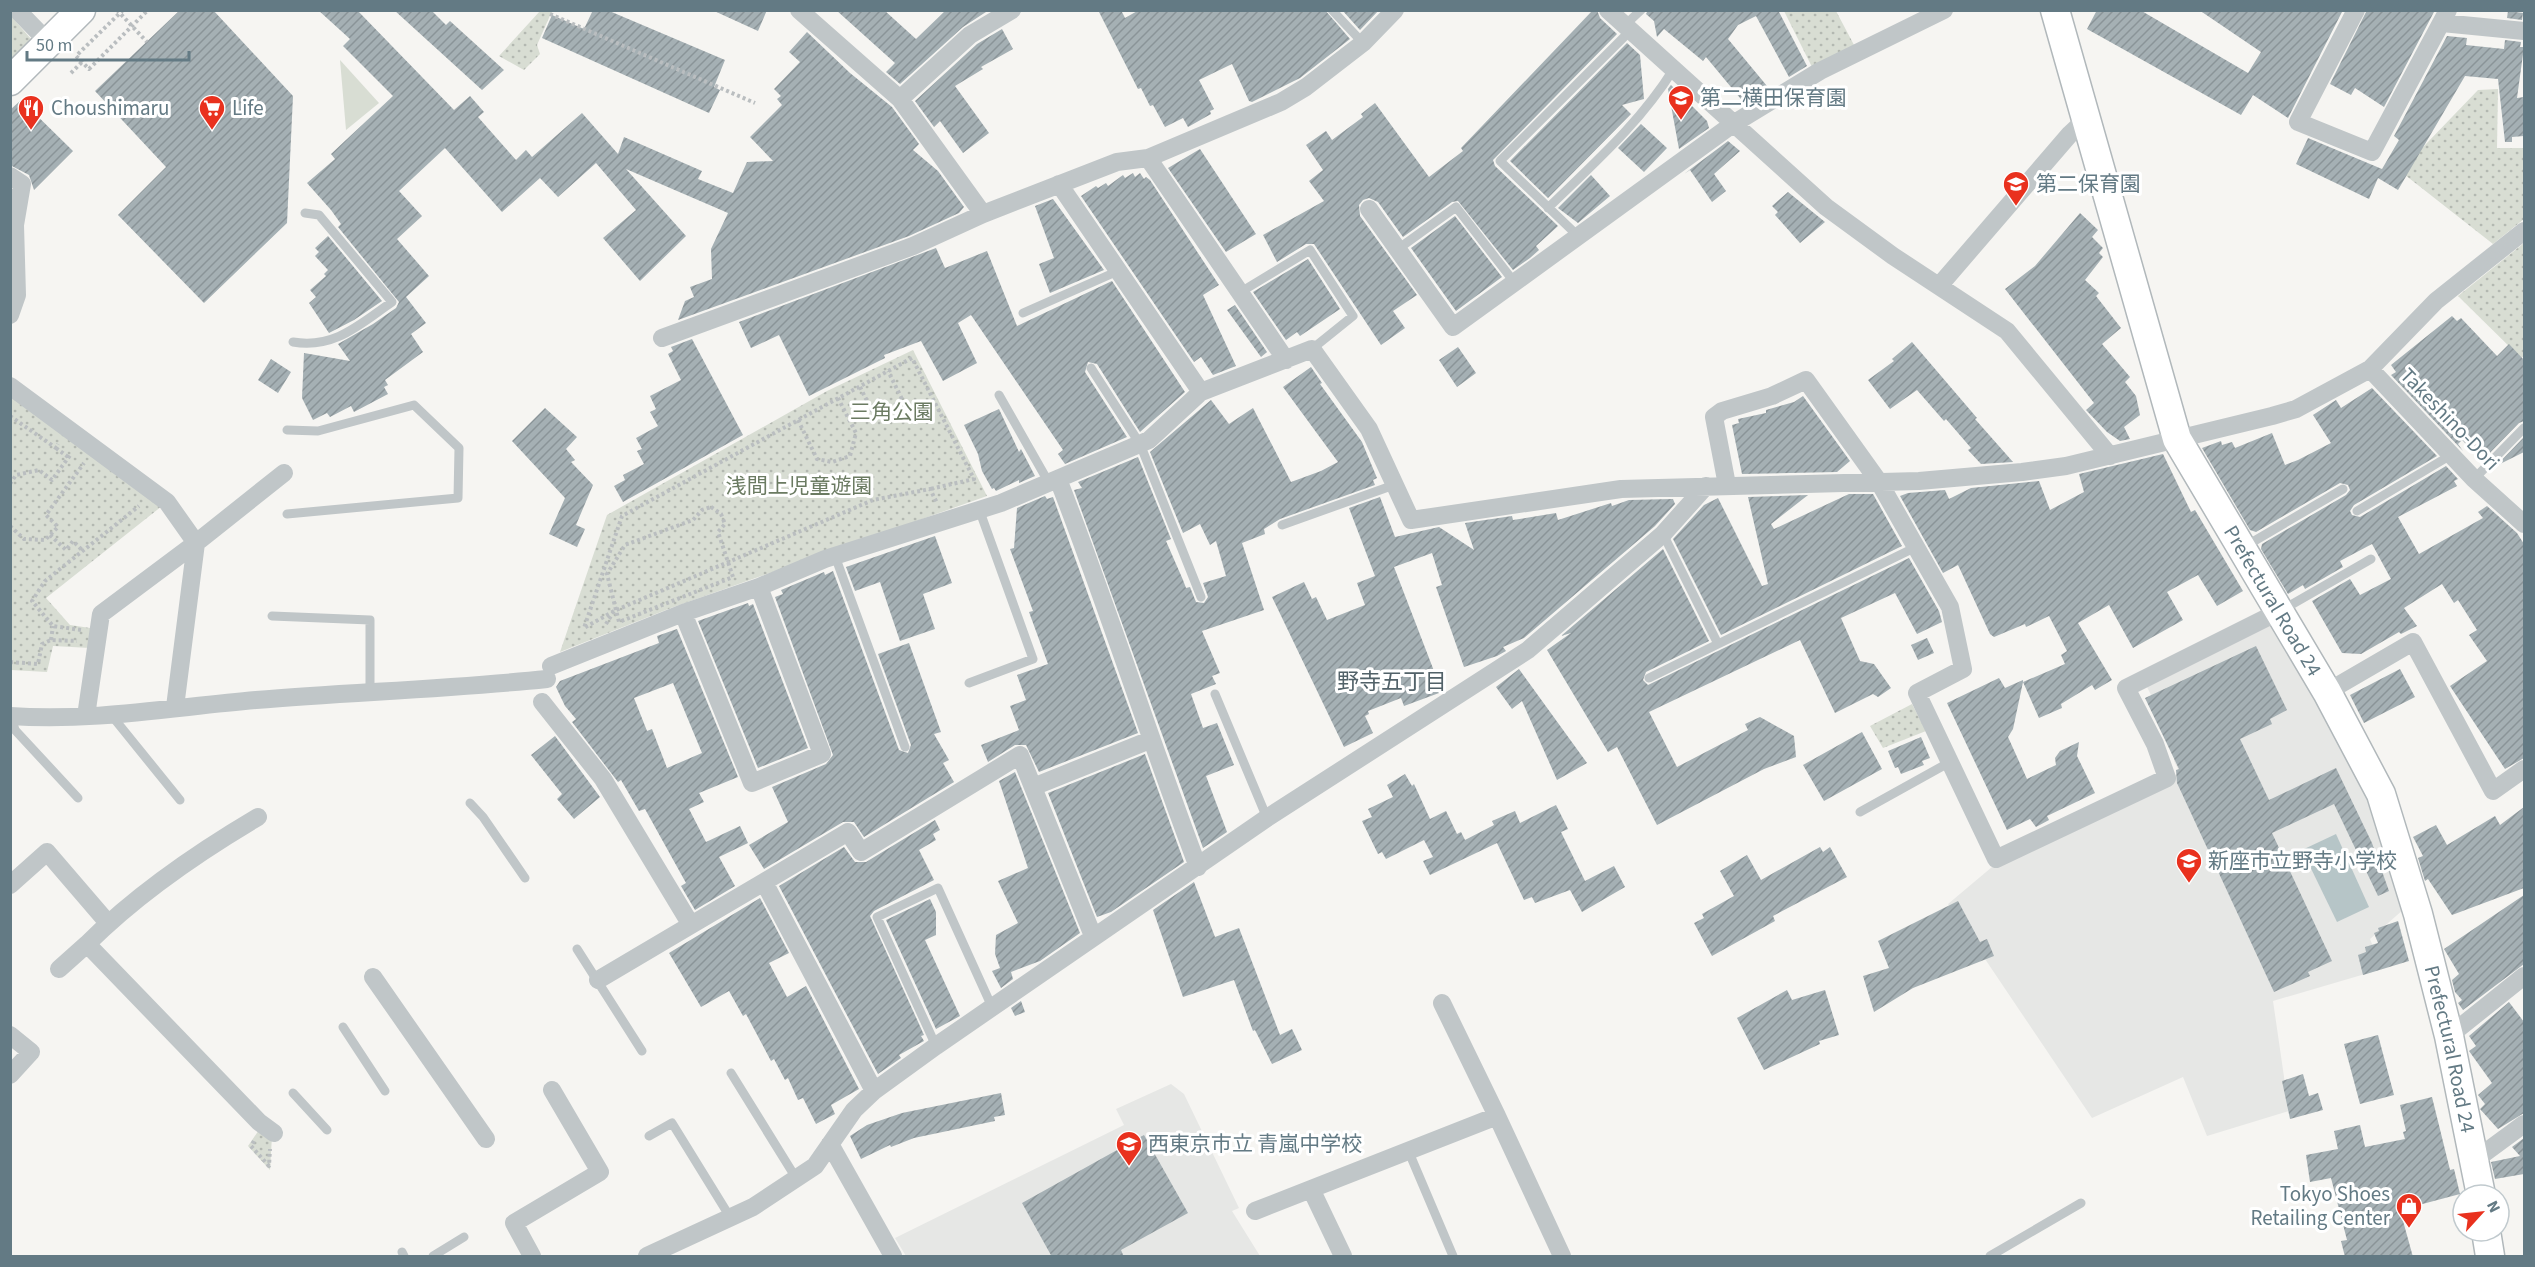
<svg xmlns="http://www.w3.org/2000/svg" width="2535" height="1267" font-family="'Source Sans 3','Noto Sans JP',sans-serif">
  <style>
    .built { fill: #e6e7e5 }
    .grass { fill: #d8ddd3 }
    .park { fill: url(#park-dots) }
    .water { fill: #b6c5c7 }
    .building { fill: url(#building-hatch); fill-rule: evenodd }
    .lines { fill: none; stroke-linecap: round; stroke-linejoin: round }
    .primary-casing { stroke: #b1b8bb; stroke-width: 31 }
    .path { stroke: #babec0; stroke-width: 4; stroke-dasharray: 3 3; stroke-linecap: butt }
    .service { stroke: #c0c6c8; stroke-width: 9 }
    .minor { stroke: #c0c6c8; stroke-width: 18 }
    .primary { stroke: #fff; stroke-width: 28 }
    .labels { text-anchor: middle; stroke-width: 6; stroke-linejoin: round; paint-order: stroke }
    .poi-label { font-size: 21px; fill: #637a84; stroke: #fff; text-anchor: start }
    .park-label { font-size: 21px; fill: #6b7b62; stroke: #fff }
    .street-label { font-size: 21px; fill: #637a84; stroke: #fff }
    .neighbourhood-label { font-size: 22px; fill: #526269; stroke: #fff }
  </style>
  <defs>
    <pattern id="park-dots" width="8" height="8" patternUnits="userSpaceOnUse" patternTransform="scale(1.5)"><rect width="8" height="8" fill="#d8ddd3"/><path d="M2 2h.1M6 6h.1" fill="none" stroke="#b3b8b1" stroke-width="1.8" stroke-linecap="round"/></pattern>
    <pattern id="building-hatch" width="6" height="6" patternUnits="userSpaceOnUse" patternTransform="scale(1.5)"><rect width="6" height="6" fill="#a5b0b4"/><path d="M-1 1l2-2M0 6l6-6M5 7l2-2" fill="none" stroke="#8a9498"/></pattern>
  </defs>
  <rect width="100%" height="100%" fill="#f6f5f2"/>
  <path class="built" d="M2283,614L2370,767L2413,901L2370,939L2382,969L2273,1001L2289,1111L2207,1136L2183,1077L2092,1118L1948,904L1992,867L2180,773L2174,761V741L2144,681Z
    M1171,1084L1184,1094L1239,1208L1232,1211L1260,1256H906L895,1238L1124,1125L1116,1109Z"/>
  <path class="grass" d="M340,60L379,103L346,130Z"/>
  <path class="park" d="M540,11H552L537,45L540,54L524,70L499,56Z
    M1784,11H1836L1854,45L1813,69Z
    M11,16L31,39L11,60Z
    M2498,89L2497,148H2524V219L2493,244L2400,171L2478,90Z
    M2524,243V356L2521,358L2458,296Z
    M913,350L987,496L671,608L560,652L607,515L827,391Z
    M10,394L162,506L46,598L70,625L90,628V648L53,646L47,672L11,670Z
    M1912,704L1926,731L1883,748L1870,726Z
    M261,1127L272,1136L270,1170L248,1146Z"/>
  <path class="water" d="M2336,834L2369,907L2337,922L2302,850Z"/>
  <path class="building" d="M180,10H213L293,96L287,223L204,303L118,215L166,167L95,91Z
    M318,10H357L454,110L470,96L484,112L478,117L516,160L526,150L532,157L582,113L618,154L624,137L702,171L698,179L733,193L747,162L773,161L750,137L782,105L777,99L781,96L774,89L800,62L789,52L807,32L850,73L892,107L919,144L913,150L938,171L964,207L959,213L909,236L678,320L685,301L694,297L690,287L712,279L711,249L728,213L626,169L686,236L640,281L603,238L636,210L596,163L558,197L540,178L502,212L445,148L399,191L422,216L397,239L429,276L406,297L426,323L411,334L423,352L385,380L388,385L384,387L388,394L354,412L351,406L330,417L327,413L313,420L302,398L304,353L350,361L338,344L373,324L396,308L399,302L338,227L341,224L331,210L307,183L335,159L331,154L393,96L343,46L350,39Z
    M394,10H431L446,25L450,21L504,70L482,90Z
    M593,10H607L725,60L714,87L720,90L709,113L542,38L552,15L584,29Z
    M712,10H767L758,31Z
    M836,10H884L916,39L946,10H989L963,27L900,84L886,72L895,63Z
    M1098,10H1121L1125,18L1139,10H1325L1350,39L1300,78L1252,102L1249,101L1232,64L1199,80L1214,109L1210,111L1211,114L1188,127L1183,118L1165,127L1153,105L1150,106L1141,88L1138,89Z
    M1342,10H1379L1360,30Z
    M1593,10H1597L1600,18L1617,34L1493,160L1495,166L1558,226L1536,246L1539,250L1530,258L1513,270L1458,201L1452,202L1403,237L1378,202L1369,198L1363,200L1359,205L1360,216L1417,295L1393,311L1405,328L1381,345L1314,244H1306L1277,262L1263,235L1324,201L1309,181L1323,170L1306,145L1326,131L1332,140L1363,117L1361,114L1375,103L1429,177L1463,151L1461,148Z
    M1648,10H1778L1807,66L1789,77L1756,16L1738,25L1728,39L1767,86L1745,104L1706,57L1703,61L1664,29L1657,37L1654,21L1646,14Z
    M2097,10H2140L2248,73L2261,52L2199,10H2343L2288,118L2253,95L2241,115L2087,29Z
    M2367,10H2435L2384,107L2355,88L2351,95L2330,84Z
    M2508,11L2523,13L2522,20L2507,18Z
    M1002,29L1013,49L981,67L983,69L955,86L989,133L963,153L940,121L934,127L915,101L977,44Z
    M2447,36L2467,38L2466,45L2504,49L2505,40L2521,42L2520,47H2524L2517,98L2524,97V136L2512,137V142H2505L2498,79L2465,76L2398,190L2378,178L2369,199L2296,164L2308,138L2382,169L2399,140L2394,136Z
    M1627,43L1640,55L1644,99L1622,105L1631,114L1548,198L1510,161Z
    M1671,85L1707,121L1709,128L1679,149L1668,89Z
    M21,100L73,151L34,190L29,175L10,165V110Z
    M1641,124L1667,148L1644,172L1618,148Z
    M1728,141L1740,151L1714,174L1726,191L1712,202L1690,170L1684,174Z
    M1200,149L1256,234L1226,252L1168,168Z
    M1133,173L1135,177L1140,173L1144,179L1146,177L1150,180L1219,285L1203,295L1236,366L1213,375L1201,357L1194,362L1081,196L1096,186L1098,188L1106,183L1108,186L1123,175L1125,178Z
    M1591,175L1610,196L1578,223L1558,208Z
    M1788,192L1825,222L1800,243L1775,215L1778,212L1772,206Z
    M1053,199L1104,270L1050,293L1039,264L1054,258L1035,206Z
    M2080,213L2098,230L2092,237L2103,248L2099,253L2103,257L2085,280L2099,293L2096,296L2121,328L2102,344L2130,377L2125,382L2136,396L2140,415L2124,427L2130,439L2120,441L2107,432L2086,410L2094,403L2005,289L2035,266Z
    M1455,216L1502,277L1456,311L1411,248Z
    M328,236L382,301L354,320L329,333L309,303L316,297L310,290L326,276L324,274L328,270L315,256L319,252L315,248Z
    M936,248L945,268L987,251L1017,326L1112,281L1185,392L1140,432L1097,364L1088,362L1085,372L1127,437L1065,464L1058,454L1063,450L971,315L958,323L977,363L943,381L921,341L884,355L885,358L809,396L779,335L751,348L739,322Z
    M1308,259L1340,309L1300,336L1297,332L1286,340L1253,292Z
    M1235,305L1267,352L1261,357L1227,310Z
    M2452,316L2457,321L2461,318L2497,356L2509,344L2524,360V421L2519,423L2483,460L2462,440L2458,444L2463,451L2391,375L2396,372L2391,365Z
    M692,339L743,435L623,502L614,486L625,480L623,475L644,464L637,451L642,449L636,438L658,426L650,412L656,409L650,396L681,380L668,354L673,351L671,347Z
    M1912,342L1977,418L1975,419L2013,462L1981,464L1968,450L1971,448L1946,419L1944,421L1917,390L1890,409L1868,380L1894,361L1892,359Z
    M1458,347L1476,373L1457,387L1439,360Z
    M271,359L291,372L278,393L258,380Z
    M1311,367L1322,383L1320,384L1362,442L1377,478L1373,480L1375,485L1280,519L1264,529L1265,534L1242,543L1264,610L1202,631L1220,673L1212,676L1216,684L1191,694L1203,728L1217,723L1234,765L1206,776L1227,832L1203,848L1074,490L1082,488L1078,482L1138,457L1171,539L1166,541L1183,580L1186,588L1190,587L1196,602L1204,603L1208,597L1203,583L1226,576L1216,541L1210,545L1200,524L1183,533L1150,452L1211,400L1229,424L1253,408L1291,482L1321,471L1338,462L1283,387Z
    M2372,388L2437,456L2354,505L2350,511L2352,515L2360,517L2446,466L2458,479L2454,481L2457,486L2398,517L2419,554L2483,518L2478,512L2487,506L2517,533L2524,544V758L2505,769L2450,686L2487,661L2469,635L2477,630L2458,600L2454,603L2442,584L2404,608L2417,626L2401,634L2399,632L2361,654L2342,653L2312,601L2350,579L2360,595L2391,579L2372,544L2340,561L2343,567L2305,589L2303,585L2288,594L2261,549L2262,544L2346,495L2350,490L2348,485L2340,483L2256,532L2250,530L2202,448L2221,441L2222,445L2232,442L2235,448L2272,433L2285,465L2298,460L2331,443L2313,415L2336,400L2341,408Z
    M1803,396L1850,461L1837,472L1742,474L1732,425L1739,423L1738,419L1766,413V410L1794,402Z
    M545,408L577,437L566,449L575,460L571,462L593,485L576,525L585,529L577,547L549,534L565,498L512,441Z
    M999,409L1019,452L1021,449L1035,476L1019,483V480L996,491L994,488L992,489L982,471L978,454L964,425Z
    M2524,437V452L2496,466Z
    M2163,454L2191,512L2195,510L2243,591L2217,606L2198,575L2167,592L2183,620L2133,648L2109,605L2078,623L2112,680L2095,690L2092,685L2061,704L2062,708L2039,718L2023,682L2013,729L2008,737L2027,779L2056,765L2055,758L2060,751L2079,742L2077,756L2095,793L2047,816L2049,820L2036,827L2030,819L2007,830L1947,703L1999,678L2005,688L2023,680V682L2065,664L2061,655L2067,651L2049,616L2026,627L2025,624L1994,637L1990,634L1958,565L1943,573L1900,496L1908,493L1945,490L1949,499L1971,488L2039,481L2050,510L2084,492L2079,474Z
    M1849,494H1873L1902,546L1721,635L1673,539L1704,505L1718,498L1762,586L1768,584L1748,497L1808,495L1771,524L1774,529Z
    M1045,496L1047,499L1053,497L1138,733L1039,772L1026,745H1015L988,762L981,745L1019,730L1010,706L1026,700L1017,675L1048,664L1029,612L1033,611L1010,549L1014,548L1017,508Z
    M1380,497L1395,537L1439,527L1474,550L1465,523L1512,516L1513,520L1556,513L1558,520L1611,503L1612,506L1629,500L1673,499L1675,504L1655,526L1524,638L1503,647L1506,651L1497,656L1464,667L1436,587L1442,585L1432,553L1394,567L1439,684L1436,685L1439,693L1404,706L1401,698L1368,711L1369,714L1365,716L1373,733L1344,747L1272,597L1304,582L1312,599L1316,597L1327,620L1365,605L1357,583L1375,576L1349,508Z
    M935,536L952,583L923,594L935,629L900,641L880,582L855,591L846,567Z
    M1663,549L1709,641L1646,672L1643,680L1648,685L1909,558L1939,611L1942,622L1917,634L1895,593L1841,618L1860,661L1874,664L1891,688L1878,697L1873,694L1835,713L1800,640L1649,712L1677,767L1748,730L1745,724L1760,717L1794,736L1796,757L1764,769L1657,825L1617,747L1608,752L1547,650L1571,633L1561,636Z
    M833,571L899,750L908,753L911,745L878,654L909,643L941,732L934,734L949,760L943,763L954,782L864,837L854,822H843L764,869L749,845L788,822L772,787L826,764L833,755L775,597L783,594L781,590L824,572L825,575Z
    M748,603L749,606L753,604L808,748L758,768L698,621Z
    M677,629L738,777L699,793L704,802L689,809L706,842L740,826L748,843L719,857L735,886L695,910L681,886L686,883L645,809L639,811L621,780L618,782L572,722L576,719L565,706L556,687L560,681L659,643L657,636ZM673,683L702,753L667,768L652,729L647,731L634,698Z
    M1927,638L1934,653L1918,660L1911,645Z
    M2256,646L2287,710L2270,719L2272,724L2240,739L2269,800L2336,768L2372,843L2389,891L2378,896L2334,804L2272,833L2332,961L2308,972L2310,976L2274,992L2177,783L2176,770L2179,769L2145,698Z
    M1519,669L1587,763L1557,780L1522,701L1512,709L1496,687Z
    M2400,669L2415,697L2364,723L2350,695Z
    M1862,732L1882,769L1824,801L1803,765Z
    M555,736L600,797L574,819L557,799L562,794L531,755Z
    M1921,737L1930,758L1922,761L1924,765L1901,774L1898,767L1895,768L1888,751Z
    M1145,754L1184,862L1111,912L1097,917L1048,793Z
    M1015,772L1080,933L1040,961L1011,972L1013,979L1001,988L992,971L1000,968L995,954L996,935L1018,923L998,881L1028,868L999,781Z
    M1405,774L1412,786L1414,784L1430,819L1446,811L1457,834L1461,832L1465,840L1494,825L1492,821L1515,811L1520,823L1556,805L1568,829L1561,832L1585,881L1614,866L1625,887L1582,912L1570,890L1535,903L1532,897L1524,900L1497,843L1430,875L1423,861L1433,857L1424,840L1386,859L1382,852L1378,854L1362,821L1372,817L1368,809L1393,797L1387,785Z
    M2524,807V888L2452,915L2428,879L2425,881L2418,858L2423,856L2413,837L2436,825L2447,845L2495,816L2500,825Z
    M935,820L940,830L933,834L936,840L919,850L934,880L874,911L870,916L924,1035L921,1036L924,1041L899,1055L901,1058L878,1074L779,886L844,847L855,862H866Z
    M1820,847L1823,852L1830,847L1847,877L1773,916L1775,921L1712,956L1694,923L1704,918L1702,914L1734,896L1720,871L1747,855L1761,880Z
    M1194,882L1215,937L1239,928L1280,1035L1292,1029L1302,1050L1272,1064L1255,1030L1253,1031L1234,980L1183,997L1153,910Z
    M2524,895V964L2463,1010L2458,1003L2462,1000L2455,992L2452,980L2459,974L2444,949Z
    M760,898L789,953L769,963L787,997L806,986L859,1089L831,1105L835,1114L816,1124L803,1098L798,1100L788,1078L785,1080L774,1059L771,1061L746,1014L743,1016L729,991L701,1007L669,953Z
    M930,899L936,912V935L925,940L960,1016L936,1029L886,920Z
    M1958,901L1980,942L1987,939L1994,956L1913,988L1874,1012L1863,976L1889,968L1878,941Z
    M2398,921L2409,961L2363,975L2358,955L2366,952L2365,947L2378,943L2374,933L2379,931L2378,928Z
    M1787,990L1792,1000L1825,990L1839,1035L1819,1041L1820,1044L1764,1070L1737,1018Z
    M1021,1001L1025,1012L1015,1016L1011,1008Z
    M2509,1002L2524,1022V1113L2498,1129L2480,1109L2485,1104L2478,1095L2492,1083L2469,1051L2476,1046L2469,1036Z
    M2378,1035L2394,1095L2360,1104L2344,1044Z
    M2303,1074L2309,1096L2318,1093L2323,1110L2290,1119L2282,1081Z
    M1001,1093L1005,1115L994,1117L995,1121L914,1138L891,1147L890,1145L861,1159L850,1136L867,1125L902,1113Z
    M2432,1097L2450,1170L2454,1169L2460,1194L2400,1210L2413,1257H2345L2341,1241L2347,1240L2331,1178L2310,1182L2306,1155L2338,1149L2334,1131L2360,1125L2365,1147L2405,1139L2403,1132L2406,1131L2400,1105Z
    M1144,1135L1188,1213L1121,1250L1124,1257H1052L1022,1203Z
    M2524,1138V1174L2495,1179L2491,1162L2520,1156L2512,1147Z"/>
  <g class="lines">
    <g class="primary-casing">
      <g id="primary">
        <path id="s1" d="M2055,10L2177,439L2327,692L2381,794L2418,914L2449,1036L2481,1195"/>
        <path d="M10,81L81,10"/>
        <path d="M2486,1231L2490,1256"/>
      </g>
    </g>
    <path class="path" d="M117,10L147,42
      M123,10L76,56L89,69L148,10
      M550,14L755,103
      M71,73L82,62
      M860,387L874,415L903,401L888,371
      M10,416L56,448L58,444
      M798,420L817,459L832,462L850,456L856,433L838,398
      M56,448L68,457
      M10,484L16,475L39,470L52,480L71,454
      M711,507L721,514L725,524L718,532L733,577L619,622L607,574L625,545L693,520L702,510Z
      M10,526L24,539L45,540L58,527L46,515L84,463
      M50,535L66,550L73,541L83,551
      M614,611L584,628L622,516L912,358L974,479L930,489
      M606,624L614,611L873,500L930,489L937,503
      M81,630L53,626L32,601L45,581L139,506
      M51,640L53,626
      M10,662L38,664L42,644L51,640L77,641
      M254,1141L251,1146L269,1166L270,1149"/>
    <path class="service" d="M1332,10L1363,43
      M1624,26L1641,10
      M1548,208C1593,164 1640,123 1673,70
      M1577,235L1500,161L1630,31
      M1398,249L1456,207L1515,283
      M1239,293L1310,250L1353,316L1312,349
      M1023,313L1118,271
      M293,342C335,349 360,324 392,302L319,215L305,213
      M1091,368L1140,444L1201,597
      M999,395L1049,483
      M2474,479L2524,428
      M2357,511L2451,455
      M287,514L458,498L459,448L414,405L318,431L287,430
      M1282,525L1394,485
      M1663,534L1718,644L1914,548
      M2244,547L2343,489
      M835,556L905,747
      M2282,610L2371,559
      M272,616L370,620V694
      M1649,678L1718,644
      M969,683L1033,659L979,509
      M1215,694L1267,818
      M11,716L15,730L78,798
      M112,716L180,800
      M470,803L483,817L525,878
      M1860,812L1950,762
      M577,949L642,1051
      M343,1027L385,1091
      M936,1046L877,917L938,888L992,1007
      M731,1073L796,1178
      M293,1093L327,1130
      M649,1136L672,1123L730,1217
      M1408,1150L1453,1256
      M402,1252L404,1256
      M433,1256L464,1237
      M1990,1256L2081,1203"/>
    <path class="minor" d="M17,10L49,43
      M799,10L900,99L983,214
      M1608,10L1826,207L1893,256L2007,331L2110,456
      M2356,10L2298,122L2372,152L2448,10
      M2442,23L2524,31
      M900,99L970,35L1012,10
      M1148,158L1286,360
      M10,176L22,184L15,225L17,295L10,315
      M1059,184L1201,392
      M1369,209L1453,327L1733,124L1820,71L1944,10
      M1939,286L2070,134L2086,119
      M662,338L913,246L983,214L1117,162L1148,158L1281,102L1306,87L1363,43L1395,10
      M2370,369L2474,479L2524,524
      M10,386L167,502L196,543L175,707
      M1058,479C1108,607 1149,738 1198,867
      M1727,485L1714,417L1722,411L1772,396L1806,380L1879,482L1950,607L1963,669L1917,693L1996,859L2167,778L2155,744L2126,688L2280,611
      M683,613L752,783L822,754L759,587
      M551,666L683,613L759,587L825,559L1001,503L1149,440L1201,392L1312,349L1369,429L1411,520L1621,489L1919,481L2022,472L2066,466L2272,416L2296,409L2370,369L2436,301L2524,231
      M2327,692L2413,642L2493,791L2524,769
      M542,702L603,779L691,925L764,882L874,1091
      M10,716C92,722 174,707 256,700C353,692 450,689 547,679
      M86,716L101,614L196,543L284,473
      M1033,787L1150,740
      M258,817C197,853 137,894 87,944L259,1122L274,1133
      M764,882L848,832L861,852L1020,755L1093,936
      M10,885L47,852L108,923
      M59,969L87,944
      M373,977L486,1139
      M598,980L691,925
      M1442,1003L1497,1116
      M10,1035L31,1052L10,1075
      M2449,1036L2524,976
      M830,1144L893,1256
      M2475,1160L2524,1124
      M1311,1189L1343,1256
      M1255,1211L1497,1116L1562,1256
      M532,1256L514,1223L600,1172L552,1090
      M647,1256L753,1207L815,1166L854,1110L874,1091L936,1046L1267,818L1528,650L1663,534L1706,486"/>
    <use href="#primary" class="primary"/>
  </g>
  <defs>
    <g id="school-pin" transform="scale(1.35)"><path d="M0 17L-7.5 6A9.5 9.5 0 1 1 7.5 6Z" fill="#e9311e" stroke="#fff"/><path d="M0-5L7-2L0 1L-7-2ZM-4 1L0 2.5L4 1V4Q0 6-4 4Z" fill="#fff"/></g>
    <g id="restaurant-pin" transform="scale(1.35)"><path d="M0 17L-7.5 6A9.5 9.5 0 1 1 7.5 6Z" fill="#e9311e" stroke="#fff"/><path d="M-5-6h1v4h1v-4h1v4h1v-4h1v5L-1.5 .5V6h-2V.5L-5-1ZM5-6V6H3V1.5H1.5Q1.5-4 5-6Z" fill="#fff"/></g>
    <g id="supermarket-pin" transform="scale(1.35)"><path d="M0 17L-7.5 6A9.5 9.5 0 1 1 7.5 6Z" fill="#e9311e" stroke="#fff"/><path d="M-6-5.5h2.5l.6 2H6L4.5 2H-2.5L-4.4-4H-6ZM-1.5 3.2a1.3 1.3 0 1 0 .1 0ZM3 3.2a1.3 1.3 0 1 0 .1 0Z" fill="#fff"/></g>
    <g id="shop-pin" transform="scale(1.35)"><path d="M0 17L-7.5 6A9.5 9.5 0 1 1 7.5 6Z" fill="#e9311e" stroke="#fff"/><path d="M-5-2.5h2.3a2.7 3.5 0 0 1 5.4 0H5L5.5 6h-11ZM-1.5-2.5h3a1.5 2.3 0 0 0-3 0Z" fill="#fff"/></g>
  </defs>
  <g fill-rule="evenodd">
    <use href="#school-pin" x="1681" y="98"/>
    <use href="#restaurant-pin" x="31" y="108"/>
    <use href="#supermarket-pin" x="212" y="108"/>
    <use href="#school-pin" x="2016" y="184"/>
    <use href="#school-pin" x="2189" y="861"/>
    <use href="#school-pin" x="1129" y="1144"/>
    <use href="#shop-pin" x="2409" y="1206"/>
  </g>
  <g class="labels">
    <g class="poi-label">
      <text x="1700" y="105">第二横田保育園</text>
      <text x="51" y="115">Choushimaru</text>
      <text x="232" y="115">Life</text>
      <text x="2036" y="191">第二保育園</text>
      <text x="2208" y="868">新座市立野寺小学校</text>
      <text x="1148" y="1151">西東京市立 青嵐中学校</text>
      <text x="2390" y="1201" text-anchor="end">Tokyo Shoes<tspan x="2390" dy="24">Retailing Center</tspan></text>
    </g>
    <g class="park-label">
      <text x="892" y="419">三角公園</text>
      <text x="799" y="493">浅間上児童遊園</text>
    </g>
    <g class="street-label">
      <text transform="translate(2450 419) rotate(46)" y="7">Takeshino-Dori</text>
      <text dy="7" stroke="none"><textPath href="#s1" startOffset="634">Prefectural Road 24</textPath></text>
      <text dy="7" stroke="none"><textPath href="#s1" startOffset="1120">Prefectural Road 24</textPath></text>
    </g>
    <g class="neighbourhood-label">
      <text x="1392" y="689">野寺五丁目</text>
    </g>
  </g>
  <rect width="2535" height="1267" fill="none" stroke="#637a84" stroke-width="24"/>
  <g transform="translate(2481 1213) rotate(63)"><circle r="28" fill="#ffffff" stroke="#c1cace" stroke-width="1.5"/>
  <path d="M0-4.5L10 22L0 15L-10 22Z" fill="#e9311e"/>
  <text y="-9" font-size="16" font-weight="bold" text-anchor="middle" fill="#637a84">N</text>
  </g>
  <path d="M27 51v9h162v-9" fill="none" stroke="#637a84" stroke-width="3"/>
  <text x="36" y="51" font-size="18" fill="#637a84" stroke="#ffffff" stroke-width="4.5" paint-order="stroke">50 m</text>
</svg>
